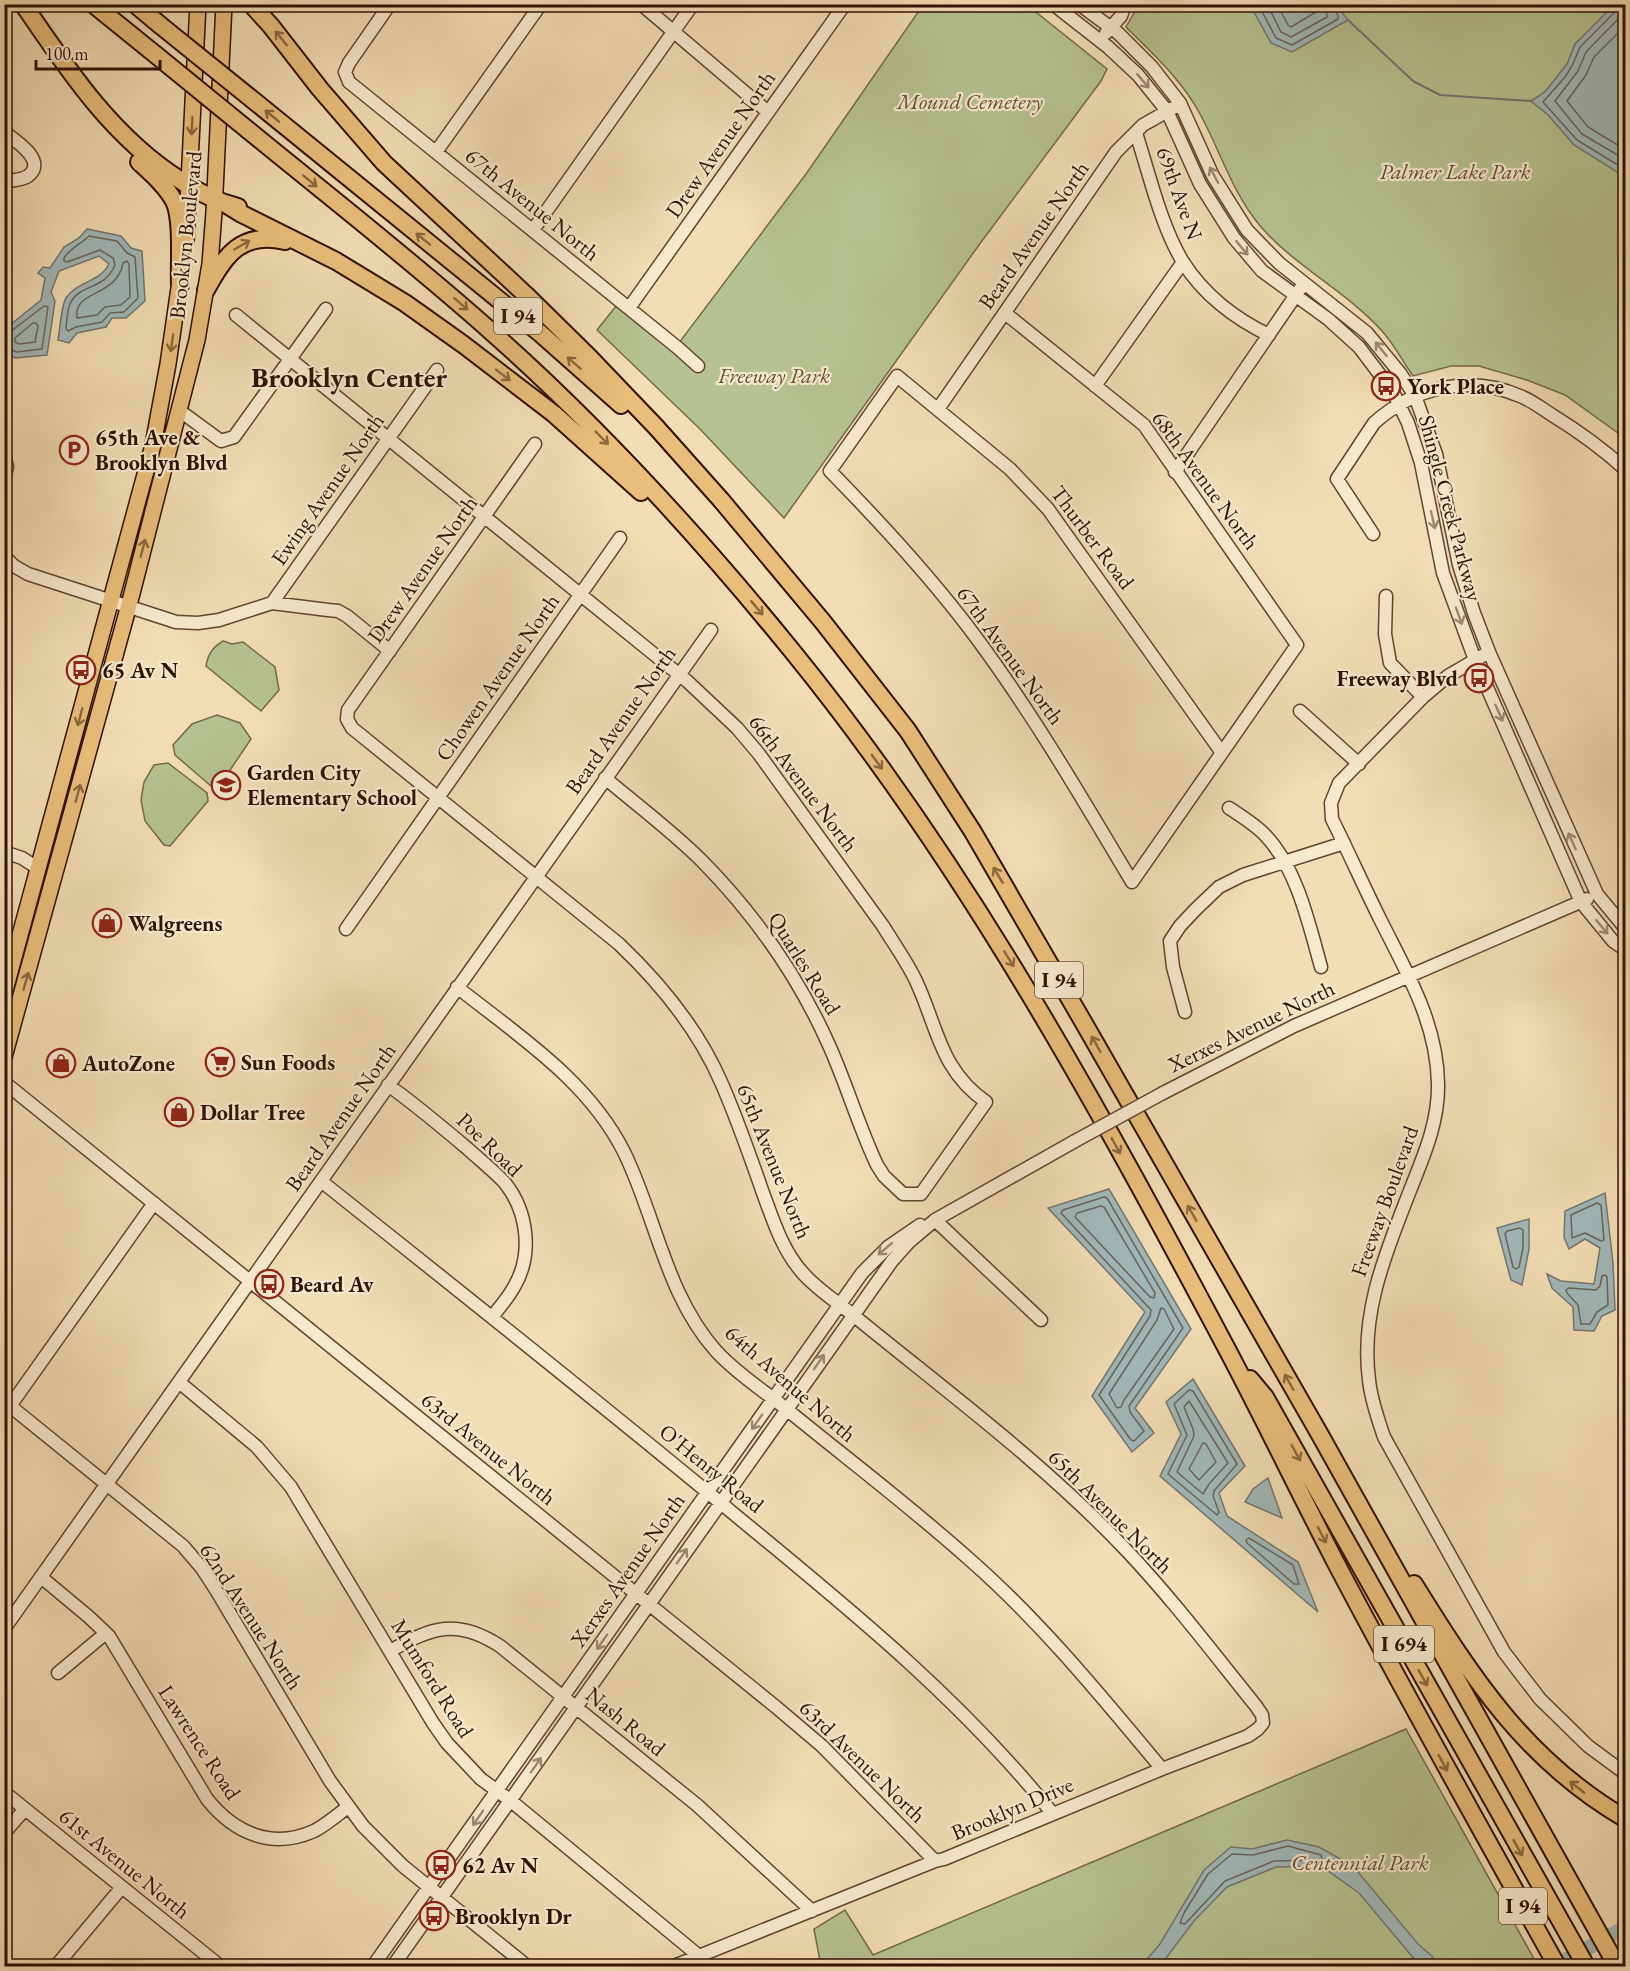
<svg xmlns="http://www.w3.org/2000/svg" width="1630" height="1971" font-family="'EB Garamond',serif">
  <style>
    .green { fill: #b6c291; stroke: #736a4a; stroke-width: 1.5 }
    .water { fill: #a1b8b9; stroke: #747570; stroke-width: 1.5 }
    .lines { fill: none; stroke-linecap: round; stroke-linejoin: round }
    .shore { stroke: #68645e; stroke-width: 1.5 }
    .stream { stroke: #747570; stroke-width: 2 }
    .river { stroke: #a1b8b9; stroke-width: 15 }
    .minor-casing { stroke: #60442f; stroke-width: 15 }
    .major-casing { stroke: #301103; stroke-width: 18 }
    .highway-casing { stroke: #301103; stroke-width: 20 }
    .minor { stroke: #f7e9ce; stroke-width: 12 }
    .major { stroke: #e9be7a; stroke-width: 15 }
    .highway { stroke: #e9be7a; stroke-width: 16 }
    .minor-bridge-casing { stroke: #60442f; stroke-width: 15; stroke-linecap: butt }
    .highway-bridge-casing { stroke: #301103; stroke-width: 20; stroke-linecap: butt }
    .minor-bridge { stroke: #f7e9ce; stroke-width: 12 }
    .highway-bridge { stroke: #e9be7a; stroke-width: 16 }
    .oneway { stroke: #8c683e }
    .oneway2 { stroke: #9d8873 }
    .labels { text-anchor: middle; stroke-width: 4.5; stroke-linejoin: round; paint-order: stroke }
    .shield { fill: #f7e9ce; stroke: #6c5240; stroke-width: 1.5 }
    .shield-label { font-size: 21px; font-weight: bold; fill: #301103 }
    .park-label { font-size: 22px; font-style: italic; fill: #5f4f35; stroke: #f7e9ce }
    .street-label { font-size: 22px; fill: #301103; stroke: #f7e9ce }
    .poi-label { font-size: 22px; font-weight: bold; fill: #301103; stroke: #f7e9ce; text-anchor: start }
    .district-label { font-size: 28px; font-weight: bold; fill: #301103; stroke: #f7e9ce }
  </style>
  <rect width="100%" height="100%" fill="#f2ddb4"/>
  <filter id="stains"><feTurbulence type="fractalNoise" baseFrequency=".00333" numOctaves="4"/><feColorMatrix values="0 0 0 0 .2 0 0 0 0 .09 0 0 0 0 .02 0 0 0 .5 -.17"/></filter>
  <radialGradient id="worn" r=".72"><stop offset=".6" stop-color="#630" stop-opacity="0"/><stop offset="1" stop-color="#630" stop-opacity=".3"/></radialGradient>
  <path class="green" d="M1139,4L1625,5V438L1565,395L1527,380L1479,366H1451L1413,376C1403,362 1394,344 1382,331C1346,291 1296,267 1261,227C1232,193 1221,152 1200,114C1182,80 1153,54 1126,27Z
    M923,5H1027L1107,69L1101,81L979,245L784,518L700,429L597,330L617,305L673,351L806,174Z
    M223,641L232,644L243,642L275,667L279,690L261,711L206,666C208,654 212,648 223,641Z
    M217,715L240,723L251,739L220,785L211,786L175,755L173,745L192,724Z
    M168,763L207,793L208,801L170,846L164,845L145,821L141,800L144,782L154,765Z
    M1406,1729L1538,1966H821L814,1929L845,1910L873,1955Z"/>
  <path class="water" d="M1250,5H1336L1348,20L1292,52L1271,43Z
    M1614,5H1625V177L1574,145L1548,115L1531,101L1545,92L1567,64L1575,44Z
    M87,229L121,236L131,248L142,251L145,301L126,318H112L106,327L77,333L69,343L58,340C60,330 61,306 66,298C77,281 99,283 109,264L99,256L59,271L51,292L55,301L47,355L15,358L5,352V329L41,300L45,278L38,273L43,267L50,268L64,247L79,238Z
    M1109,1189L1191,1329L1135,1408L1154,1433L1132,1452L1092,1396L1145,1312L1048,1208Z
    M1605,1193L1613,1263L1615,1310L1602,1316L1594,1331L1574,1330L1573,1307L1552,1288L1547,1274L1561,1281L1594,1284L1600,1248L1585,1239L1569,1249L1564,1237L1565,1211Z
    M1529,1219V1249L1522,1285L1511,1280L1497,1228Z
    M1193,1379L1245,1466L1219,1493L1227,1516L1298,1562L1318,1612L1160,1476L1181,1434L1166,1402Z
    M1268,1478L1282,1518L1245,1502L1253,1489Z
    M1287,1840L1319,1847L1353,1866L1418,1944L1433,1957L1426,1966H1420L1359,1893L1321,1866L1276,1867L1227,1887L1194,1921L1160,1966H1141L1160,1944L1204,1870L1231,1847L1252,1849Z"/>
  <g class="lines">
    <path class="shore" d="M1258,4L1276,38L1292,45L1338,19V16L1333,4
      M1267,4L1281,32L1291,37L1327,17L1326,4
      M1277,4L1288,25L1291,27L1316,12L1317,4
      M1618,4L1616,11L1580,47L1572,66L1565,77L1543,102L1577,140L1626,170
      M1625,4L1622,15L1586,52L1578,71L1555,101L1582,134L1626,160
      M1626,25L1594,57L1586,75L1567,101L1588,127L1626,150
      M89,236L117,241L127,253L135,257L138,298L124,312L110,313L102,322L76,327L68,331L66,328C67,320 67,307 72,300C84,283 104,290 115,265L113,258L100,250L67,262L64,261V258C70,248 81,244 89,236Z
      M127,261L129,264L130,297L121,305L105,307L97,315L77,318C73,289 117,298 123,263Z
      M33,323H36L38,326L35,342L19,344L15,342V338Z
      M4,333L10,332L44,306L48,307L42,349L17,352L4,347
      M1104,1197L1107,1198L1183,1328L1129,1406L1130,1412L1144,1431L1134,1441L1131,1440L1099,1395L1150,1316L1151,1310L1061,1213L1063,1210Z
      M1597,1203L1601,1205L1604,1240L1601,1241L1585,1233L1572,1238L1571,1215Z
      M1101,1206L1104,1207L1155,1293L1154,1298L1150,1297L1075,1217L1077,1213Z
      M1520,1228L1523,1230V1248L1519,1267L1516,1269L1513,1267L1505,1234L1507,1231Z
      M1605,1275L1607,1277L1608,1305L1597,1312L1590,1324H1581L1578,1305L1567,1293L1566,1290L1569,1288L1596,1290L1600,1286L1602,1276Z
      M1161,1308L1164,1309L1174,1329L1124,1400L1121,1407L1117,1408L1109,1394L1157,1320Z
      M1189,1390L1193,1391L1237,1464L1214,1491L1213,1496L1219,1512L1217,1515L1168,1474L1187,1435L1174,1404Z
      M1189,1401L1228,1463L1209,1484L1203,1494L1177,1472L1194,1436L1193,1429L1184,1407Z
      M1203,1443L1206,1444L1216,1462L1199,1480L1189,1469Z
      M1249,1538L1293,1565L1299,1584H1294L1247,1543L1246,1540Z
      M1288,1846L1321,1855L1322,1859L1319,1860L1274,1861L1225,1881L1185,1924L1180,1923L1184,1913L1208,1874L1232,1854L1253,1855Z"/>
    <path class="stream" d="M1348,20L1413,81L1440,95L1531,101"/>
    <path class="river" d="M1555,1966L1626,1927"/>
    <g class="minor-casing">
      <path id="minor" d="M390,4L349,63L345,72L349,82L678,348L698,366
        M641,4L768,112
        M1053,4L1108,47L1138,75L1167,111L1200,184L1234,238L1262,271L1328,319L1359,347L1393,392L1408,423L1421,463L1443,573L1475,660L1581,902L1613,941L1626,950
        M1079,4L1118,33L1152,67L1180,103L1213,176L1247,230L1279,263L1367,333L1400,373L1415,396L1436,454L1459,565L1474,613L1489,652L1597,894L1626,929
        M1106,33L1121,16L1125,4
        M4,132C15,140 48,161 28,176C21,181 11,179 4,183
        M1136,133C1149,173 1161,226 1183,262C1203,294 1235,319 1269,335
        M436,152L541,4
        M533,230L693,4
        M629,308L845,4
        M1005,313L1144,425L1297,645L1132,882C1082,798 1033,714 975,636C931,577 881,523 830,471L897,376L1010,469L1048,509L1222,753
        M236,315L687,681L737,728L759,754L883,926C894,944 907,962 916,981C938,1028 940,1070 986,1102L921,1194H903L884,1176L877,1165C858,1125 846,1082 828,1043C797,974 754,914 702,861C672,831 637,805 605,778
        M1095,386L1183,262
        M938,409L1116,152L1143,125L1173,108
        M180,411L221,441L234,437L326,309
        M535,444L348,710L347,719L352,728L619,944C661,984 698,1029 721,1082C737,1118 750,1156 763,1193C773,1220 782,1249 801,1271C816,1289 835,1300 853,1315C946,1391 1045,1464 1128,1552C1174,1601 1214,1654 1256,1706L1262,1715L1263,1723L1258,1729L1248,1736L1162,1769L944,1859L935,1861L674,1966
        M4,454L7,467L4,479
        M1175,472L1300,289
        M1373,534L1337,479L1374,423C1414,387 1470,374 1520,396C1531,400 1541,408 1552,415C1578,431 1603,449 1626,470
        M4,556L14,566L28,574L176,622L198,623L219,620L272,603L328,610L338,611L347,616L390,651
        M1386,596L1385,634L1390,663L1423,697
        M272,603L437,370
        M1489,652L1448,676L1423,697L1339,783L1331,803L1332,819C1349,853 1364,887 1381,921C1407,973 1437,1023 1438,1083C1439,1120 1425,1153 1411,1188C1387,1250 1360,1311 1369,1380C1371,1400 1378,1419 1384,1437L1504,1652L1520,1673L1540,1699L1588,1746L1626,1774
        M1300,711L1359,764
        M1229,808C1241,816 1256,825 1266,836C1297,869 1309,924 1321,967
        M4,852L22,858L39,869
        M346,929L620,538
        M457,987C517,1035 588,1080 624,1152C656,1217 666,1295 716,1351C738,1375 766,1392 790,1412C850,1461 912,1508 969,1559C1041,1622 1101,1696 1162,1769
        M1185,1012L1173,967L1170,941L1180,926L1195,910L1219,887L1243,875L1344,843
        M4,1082L776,1707L822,1746L935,1861
        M388,1085C416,1105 442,1127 468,1149C480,1160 494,1171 505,1183C528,1212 533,1255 514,1287C508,1298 499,1308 492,1317
        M1163,1093L1294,1026L1587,899
        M321,1181C459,1291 598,1401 734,1514C847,1607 961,1699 1053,1814
        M935,1220L1041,1320
        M179,1382L257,1447L291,1487L433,1723L447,1743L481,1779L511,1801L699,1956
        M4,1401L183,1546L201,1567L216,1590L330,1781L363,1826L403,1866L527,1966
        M10,1406L154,1203
        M41,1577L89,1617L109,1636L207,1799C234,1833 272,1850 314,1831C326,1825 337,1815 348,1807
        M4,1629L711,630
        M390,1651C432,1627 457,1618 500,1646L697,1805L812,1911
        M58,1673L106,1633
        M4,1792L220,1966
        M4,1833L25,1809
        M56,1966L122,1887
        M373,1966L862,1273L888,1247L920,1225
        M393,1966L892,1261L909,1242L935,1220L1075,1141"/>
    </g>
    <g class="major-casing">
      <path id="major" d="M186,241L198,4
        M4,994L153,445L168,364L181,274
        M4,1057L129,605L197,340L210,264L214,212L224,4"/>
    </g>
    <g class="highway-casing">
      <path id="highway" d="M23,4C68,70 112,137 180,180C198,192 217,202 238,207
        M93,4L156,55
        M135,4L160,25
        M251,4L271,26L320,89L384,163L526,295L590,358L656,427L721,500L823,622L908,731L973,832L1085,1025L1319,1433L1617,1966
        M253,100L541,334L621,405
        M248,130C331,198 416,264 495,335C603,431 702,540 793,652C967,866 1099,1108 1228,1351C1265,1421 1300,1494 1337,1565C1408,1700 1483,1833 1557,1966
        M139,162C151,173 166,186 174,201C183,219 179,263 180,285
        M227,205L240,213L336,261L405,303L464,345L554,414L641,492
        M206,290C225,255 241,231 285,241
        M1250,1379L1265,1397L1586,1966
        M1414,1584C1473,1679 1526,1761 1626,1819"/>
    </g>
    <use href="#minor" class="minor"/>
    <use href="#major" class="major"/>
    <use href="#highway" class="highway"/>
    <g class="minor-bridge-casing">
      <path id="minor-bridge" d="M1075,1141L1163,1093"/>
    </g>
    <g class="highway-bridge-casing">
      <path id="highway-bridge" d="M160,25L253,100
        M156,55L248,130"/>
    </g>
    <use href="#minor-bridge" class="minor-bridge"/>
    <use href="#highway-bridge" class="highway-bridge"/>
  </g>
  <defs><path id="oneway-shaft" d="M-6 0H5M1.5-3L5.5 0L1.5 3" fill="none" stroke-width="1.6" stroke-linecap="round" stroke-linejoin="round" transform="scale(1.5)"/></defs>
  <g class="oneway">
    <use href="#oneway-shaft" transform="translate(281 38) rotate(-129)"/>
    <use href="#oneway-shaft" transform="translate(272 116) rotate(-141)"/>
    <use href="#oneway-shaft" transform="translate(192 126) rotate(93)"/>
    <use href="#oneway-shaft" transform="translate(310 181) rotate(39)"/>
    <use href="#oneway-shaft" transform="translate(423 239) rotate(-141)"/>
    <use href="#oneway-shaft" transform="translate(242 245) rotate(-30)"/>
    <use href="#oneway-shaft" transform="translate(461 304) rotate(41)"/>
    <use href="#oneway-shaft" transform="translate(172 343) rotate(98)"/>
    <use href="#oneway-shaft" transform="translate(574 363) rotate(-139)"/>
    <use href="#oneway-shaft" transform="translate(503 375) rotate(38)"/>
    <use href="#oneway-shaft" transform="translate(602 438) rotate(45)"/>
    <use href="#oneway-shaft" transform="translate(143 548) rotate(-75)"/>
    <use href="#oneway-shaft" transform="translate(757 608) rotate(50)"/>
    <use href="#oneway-shaft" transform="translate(80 717) rotate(105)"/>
    <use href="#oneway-shaft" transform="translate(877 762) rotate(54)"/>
    <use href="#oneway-shaft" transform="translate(78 793) rotate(-75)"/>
    <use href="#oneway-shaft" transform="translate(998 875) rotate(-121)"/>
    <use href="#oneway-shaft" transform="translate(1009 959) rotate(58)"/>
    <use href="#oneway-shaft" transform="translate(26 981) rotate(-74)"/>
    <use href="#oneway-shaft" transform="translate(1096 1044) rotate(-119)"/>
    <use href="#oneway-shaft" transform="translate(1116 1146) rotate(61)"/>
    <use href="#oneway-shaft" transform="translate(1192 1213) rotate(-120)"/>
    <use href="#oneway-shaft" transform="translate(1289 1382) rotate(-120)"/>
    <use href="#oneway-shaft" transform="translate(1296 1453) rotate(61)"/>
    <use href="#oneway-shaft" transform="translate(1322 1535) rotate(63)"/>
    <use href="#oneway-shaft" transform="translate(1423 1678) rotate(61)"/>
    <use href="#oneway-shaft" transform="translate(1443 1763) rotate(61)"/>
    <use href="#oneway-shaft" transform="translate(1577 1787) rotate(-142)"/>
    <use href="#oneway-shaft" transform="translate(1518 1848) rotate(61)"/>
  </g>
  <g class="oneway2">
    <use href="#oneway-shaft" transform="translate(1143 81) rotate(50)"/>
    <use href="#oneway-shaft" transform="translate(1214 175) rotate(-118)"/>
    <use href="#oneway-shaft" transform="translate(1242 248) rotate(50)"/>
    <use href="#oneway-shaft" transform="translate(1381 349) rotate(-129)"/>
    <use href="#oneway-shaft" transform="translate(1433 520) rotate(77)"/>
    <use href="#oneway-shaft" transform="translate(1459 616) rotate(70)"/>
    <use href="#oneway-shaft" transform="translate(1499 713) rotate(66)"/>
    <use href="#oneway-shaft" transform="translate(1572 841) rotate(-114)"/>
    <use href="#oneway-shaft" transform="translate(1602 927) rotate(50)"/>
    <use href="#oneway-shaft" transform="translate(885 1249) rotate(139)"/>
    <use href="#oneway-shaft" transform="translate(819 1362) rotate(-55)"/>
    <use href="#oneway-shaft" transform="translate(757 1422) rotate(125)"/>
    <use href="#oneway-shaft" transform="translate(682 1556) rotate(-55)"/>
    <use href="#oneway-shaft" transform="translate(602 1642) rotate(125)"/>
    <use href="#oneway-shaft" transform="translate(536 1765) rotate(-55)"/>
    <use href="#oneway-shaft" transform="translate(478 1818) rotate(125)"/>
  </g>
  <defs>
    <g id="bus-ring" transform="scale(1.5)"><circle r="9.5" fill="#f7e9ce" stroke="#8f2418" stroke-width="1.5"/><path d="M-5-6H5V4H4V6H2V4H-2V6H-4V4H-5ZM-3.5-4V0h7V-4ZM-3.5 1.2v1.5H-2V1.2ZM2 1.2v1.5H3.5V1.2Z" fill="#8f2418"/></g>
    <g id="parking-ring" transform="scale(1.5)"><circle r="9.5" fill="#f7e9ce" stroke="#8f2418" stroke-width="1.5"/><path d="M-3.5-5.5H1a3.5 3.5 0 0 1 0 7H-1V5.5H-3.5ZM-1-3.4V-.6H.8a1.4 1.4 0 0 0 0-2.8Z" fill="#8f2418"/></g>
    <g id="school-ring" transform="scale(1.5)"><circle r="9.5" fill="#f7e9ce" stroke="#8f2418" stroke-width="1.5"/><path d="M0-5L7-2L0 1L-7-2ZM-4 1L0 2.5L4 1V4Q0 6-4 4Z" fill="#8f2418"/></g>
    <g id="shop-ring" transform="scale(1.5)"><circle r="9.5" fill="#f7e9ce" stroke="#8f2418" stroke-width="1.5"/><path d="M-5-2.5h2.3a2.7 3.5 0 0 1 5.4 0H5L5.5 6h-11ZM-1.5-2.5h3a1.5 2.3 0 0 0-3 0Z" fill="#8f2418"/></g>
    <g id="supermarket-ring" transform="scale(1.5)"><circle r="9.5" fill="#f7e9ce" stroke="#8f2418" stroke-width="1.5"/><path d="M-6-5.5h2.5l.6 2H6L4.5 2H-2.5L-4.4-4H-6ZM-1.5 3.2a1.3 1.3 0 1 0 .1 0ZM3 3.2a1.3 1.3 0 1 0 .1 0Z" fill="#8f2418"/></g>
  </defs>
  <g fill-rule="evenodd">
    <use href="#bus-ring" x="1386" y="386"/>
    <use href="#parking-ring" x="74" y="450"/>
    <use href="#bus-ring" x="81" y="670"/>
    <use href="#bus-ring" x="1479" y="678"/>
    <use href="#school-ring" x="226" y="785"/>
    <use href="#shop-ring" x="107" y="923"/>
    <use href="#supermarket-ring" x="220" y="1062"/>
    <use href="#shop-ring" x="61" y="1063"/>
    <use href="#shop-ring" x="179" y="1112"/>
    <use href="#bus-ring" x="269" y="1284"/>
    <use href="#bus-ring" x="441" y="1865"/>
    <use href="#bus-ring" x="434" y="1916"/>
  </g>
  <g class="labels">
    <g class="shield">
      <rect x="494" y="298" width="48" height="36" rx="4.5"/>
      <rect x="1035" y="962" width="48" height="36" rx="4.5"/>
      <rect x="1374" y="1626" width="60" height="36" rx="4.5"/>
      <rect x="1499" y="1888" width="48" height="36" rx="4.5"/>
    </g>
    <g class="shield-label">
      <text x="518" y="323">I 94</text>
      <text x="1059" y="987">I 94</text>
      <text x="1404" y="1651">I 694</text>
      <text x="1523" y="1913">I 94</text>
    </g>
    <g class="park-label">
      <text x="970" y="109">Mound Cemetery</text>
      <text x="1455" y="179">Palmer Lake Park</text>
      <text x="774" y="383">Freeway Park</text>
      <text x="1360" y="1870">Centennial Park</text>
    </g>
    <g class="street-label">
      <text transform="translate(720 144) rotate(-55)" y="8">Drew Avenue North</text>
      <text transform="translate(1180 193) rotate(70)" y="8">69th Ave N</text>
      <text transform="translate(533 204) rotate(39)" y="8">67th Avenue North</text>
      <text transform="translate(185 235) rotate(-84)" y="8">Brooklyn Boulevard</text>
      <text transform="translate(1033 235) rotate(-55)" y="8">Beard Avenue North</text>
      <text transform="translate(1206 480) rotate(54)" y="8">68th Avenue North</text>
      <text transform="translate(327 489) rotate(-55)" y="8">Ewing Avenue North</text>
      <text transform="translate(1451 508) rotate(75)" y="8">Shingle Creek Parkway</text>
      <text transform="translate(1093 537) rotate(53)" y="8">Thurber Road</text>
      <text transform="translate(422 569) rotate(-55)" y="8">Drew Avenue North</text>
      <text transform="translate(1011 655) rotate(54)" y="8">67th Avenue North</text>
      <text transform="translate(497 677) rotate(-55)" y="8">Chowen Avenue North</text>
      <text transform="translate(620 720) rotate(-55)" y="8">Beard Avenue North</text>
      <text transform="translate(804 783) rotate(53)" y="8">66th Avenue North</text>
      <text transform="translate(805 963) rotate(58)" y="8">Quarles Road</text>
      <text transform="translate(1251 1026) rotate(-26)" y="8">Xerxes Avenue North</text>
      <text transform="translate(340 1117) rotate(-55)" y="8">Beard Avenue North</text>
      <text transform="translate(490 1144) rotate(44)" y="8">Poe Road</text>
      <text transform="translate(775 1161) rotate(68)" y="8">65th Avenue North</text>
      <text transform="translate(1384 1201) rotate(-70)" y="8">Freeway Boulevard</text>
      <text transform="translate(791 1383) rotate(41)" y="8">64th Avenue North</text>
      <text transform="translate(489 1448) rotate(39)" y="8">63rd Avenue North</text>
      <text transform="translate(712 1468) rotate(39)" y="8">O'Henry Road</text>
      <text transform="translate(1111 1511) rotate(45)" y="8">65th Avenue North</text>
      <text transform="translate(627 1570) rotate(-55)" y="8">Xerxes Avenue North</text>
      <text transform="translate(252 1616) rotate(57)" y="8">62nd Avenue North</text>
      <text transform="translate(433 1678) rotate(58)" y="8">Mumford Road</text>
      <text transform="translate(626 1721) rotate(39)" y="8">Nash Road</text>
      <text transform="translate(200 1742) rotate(57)" y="8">Lawrence Road</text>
      <text transform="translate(863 1761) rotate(44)" y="8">63rd Avenue North</text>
      <text transform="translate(1012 1808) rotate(-23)" y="8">Brooklyn Drive</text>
      <text transform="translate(125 1863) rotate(39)" y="8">61st Avenue North</text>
    </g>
    <g class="poi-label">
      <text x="1407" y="394">York Place</text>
      <text x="95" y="445">65th Ave &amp;<tspan x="95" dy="25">Brooklyn Blvd</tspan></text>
      <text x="102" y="678">65 Av N</text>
      <text x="1458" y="686" text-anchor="end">Freeway Blvd</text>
      <text x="247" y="780">Garden City<tspan x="247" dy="25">Elementary School</tspan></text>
      <text x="128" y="931">Walgreens</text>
      <text x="241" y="1070">Sun Foods</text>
      <text x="82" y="1071">AutoZone</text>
      <text x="200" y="1120">Dollar Tree</text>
      <text x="290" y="1292">Beard Av</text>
      <text x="462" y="1873">62 Av N</text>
      <text x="455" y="1924">Brooklyn Dr</text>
    </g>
    <g class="district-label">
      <text x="349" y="387">Brooklyn Center</text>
    </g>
  </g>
  <rect width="1630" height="1971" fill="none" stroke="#f2ddb4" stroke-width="24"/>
  <rect x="6" y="6" width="1618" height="1959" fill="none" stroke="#301103" stroke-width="3"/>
  <rect x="12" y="12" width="1606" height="1947" fill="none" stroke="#301103" stroke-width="1.5"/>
  <path d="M36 60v9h124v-9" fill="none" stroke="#301103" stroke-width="3"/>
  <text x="45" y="60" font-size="18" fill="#301103" stroke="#f7e9ce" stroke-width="4.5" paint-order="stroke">100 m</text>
  <rect width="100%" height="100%" filter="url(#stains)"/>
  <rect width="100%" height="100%" fill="url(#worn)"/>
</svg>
